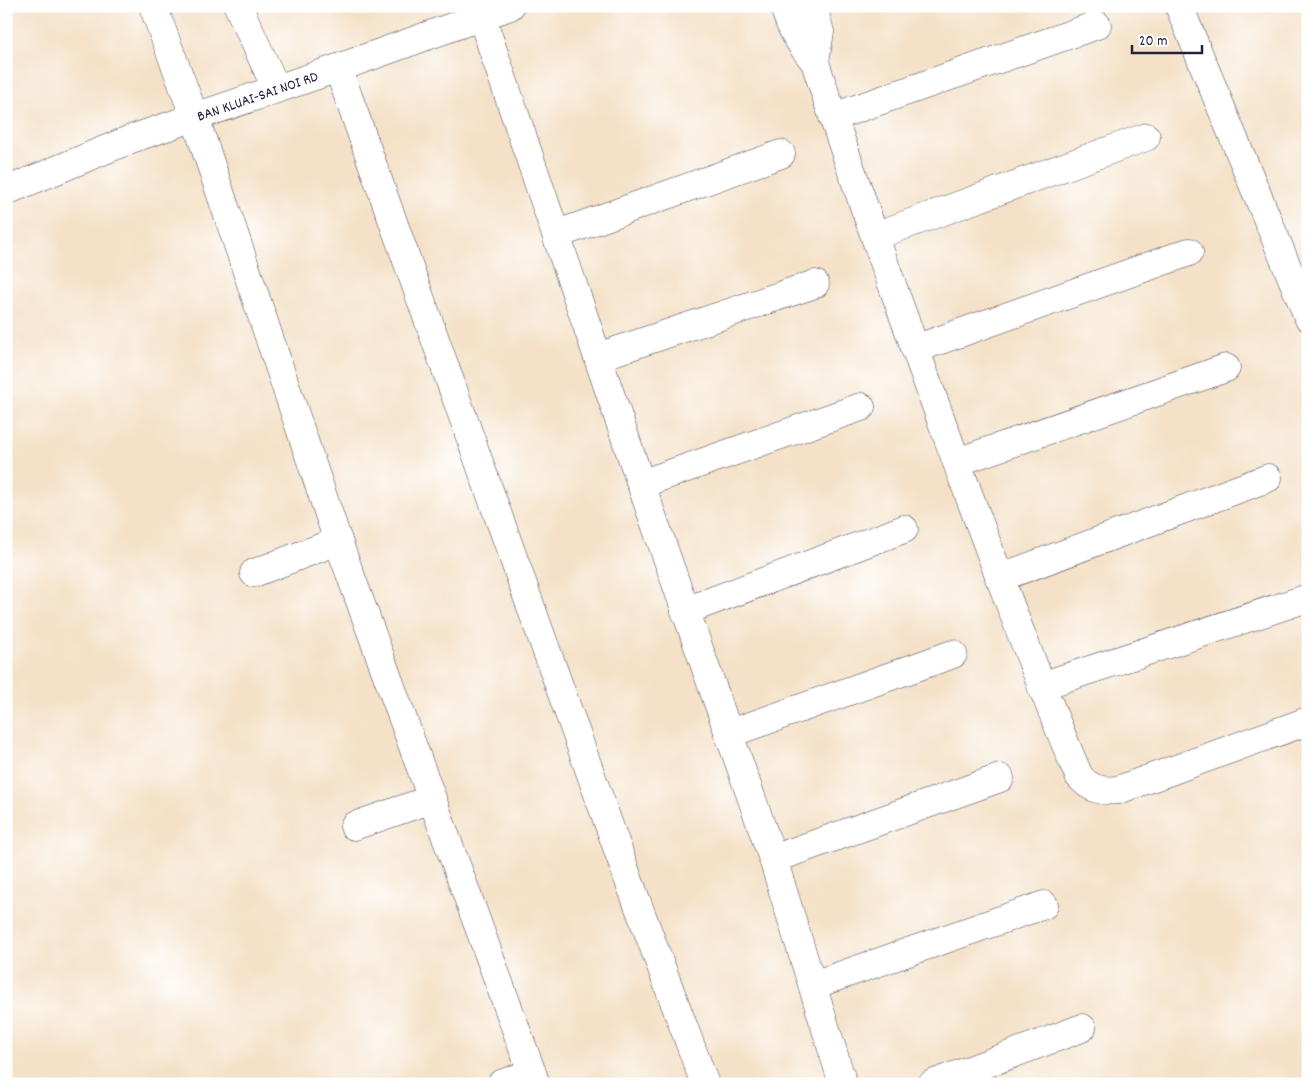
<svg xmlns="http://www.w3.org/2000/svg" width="1314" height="1090" font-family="Dekko,sans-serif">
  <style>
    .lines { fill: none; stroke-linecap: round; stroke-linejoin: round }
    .minor-casing { stroke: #423f50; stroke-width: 29 }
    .minor { stroke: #fff; stroke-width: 28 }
    .labels { text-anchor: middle; stroke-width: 5; stroke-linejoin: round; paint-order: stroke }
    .street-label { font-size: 15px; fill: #22223b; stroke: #fff }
  </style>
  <rect width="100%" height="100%" fill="#fff"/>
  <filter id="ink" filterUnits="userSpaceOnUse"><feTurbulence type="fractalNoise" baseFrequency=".02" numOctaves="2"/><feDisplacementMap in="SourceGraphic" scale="10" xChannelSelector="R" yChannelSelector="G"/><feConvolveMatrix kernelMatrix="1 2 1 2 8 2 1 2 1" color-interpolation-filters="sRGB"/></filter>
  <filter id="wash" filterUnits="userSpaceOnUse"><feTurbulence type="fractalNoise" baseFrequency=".0096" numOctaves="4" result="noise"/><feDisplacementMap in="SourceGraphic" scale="20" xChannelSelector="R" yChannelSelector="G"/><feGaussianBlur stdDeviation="1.12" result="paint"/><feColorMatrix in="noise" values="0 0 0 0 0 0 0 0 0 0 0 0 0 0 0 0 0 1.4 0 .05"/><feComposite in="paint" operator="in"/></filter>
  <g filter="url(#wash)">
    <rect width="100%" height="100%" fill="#f4e1c7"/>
  </g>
  <g filter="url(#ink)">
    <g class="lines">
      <g class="minor-casing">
        <g id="minor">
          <path d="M153,6L195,118L338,541L536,1084"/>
          <path d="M238,6L276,88"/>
          <path d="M784,6C790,29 800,44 815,62C851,175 893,286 933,398C980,525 1026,652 1079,776C1090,789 1101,792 1118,790L1308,721"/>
          <path d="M813,6L820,32L815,62"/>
          <path d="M1179,6L1308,317"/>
          <path d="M482,18L641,484L773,859L843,1084"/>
          <path d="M338,68L629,881L705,1084"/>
          <path d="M833,117L1097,25"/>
          <path id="s1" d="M6,191L131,139L338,68L510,6"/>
          <path d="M558,234L781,154"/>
          <path d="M875,236L1146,137"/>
          <path d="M915,349L1189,252"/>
          <path d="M598,357L815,284"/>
          <path d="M957,462L1226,368"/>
          <path d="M641,484L861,407"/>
          <path d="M254,573L338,541"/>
          <path d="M999,578L1268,478"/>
          <path d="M685,611L904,529"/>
          <path d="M1041,686L1308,598"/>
          <path d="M728,734L953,654"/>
          <path d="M354,826L432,799"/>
          <path d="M773,859L1000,778"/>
          <path d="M813,985L1044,905"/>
          <path d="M501,1084L532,1073"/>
          <path d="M932,1084L1082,1028"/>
        </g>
      </g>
      <use href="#minor" class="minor"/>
    </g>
  </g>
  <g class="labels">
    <g class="street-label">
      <text dy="5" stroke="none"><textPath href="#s1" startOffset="269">BAN KLUAI-SAI NOI RD</textPath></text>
    </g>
  </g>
  <rect width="1314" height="1090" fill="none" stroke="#fff" stroke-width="25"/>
  <path d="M1132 45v8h70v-8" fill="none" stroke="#22223b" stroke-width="2.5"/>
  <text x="1139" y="45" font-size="15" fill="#22223b" stroke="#ffffff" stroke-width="4" paint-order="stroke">20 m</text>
</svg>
